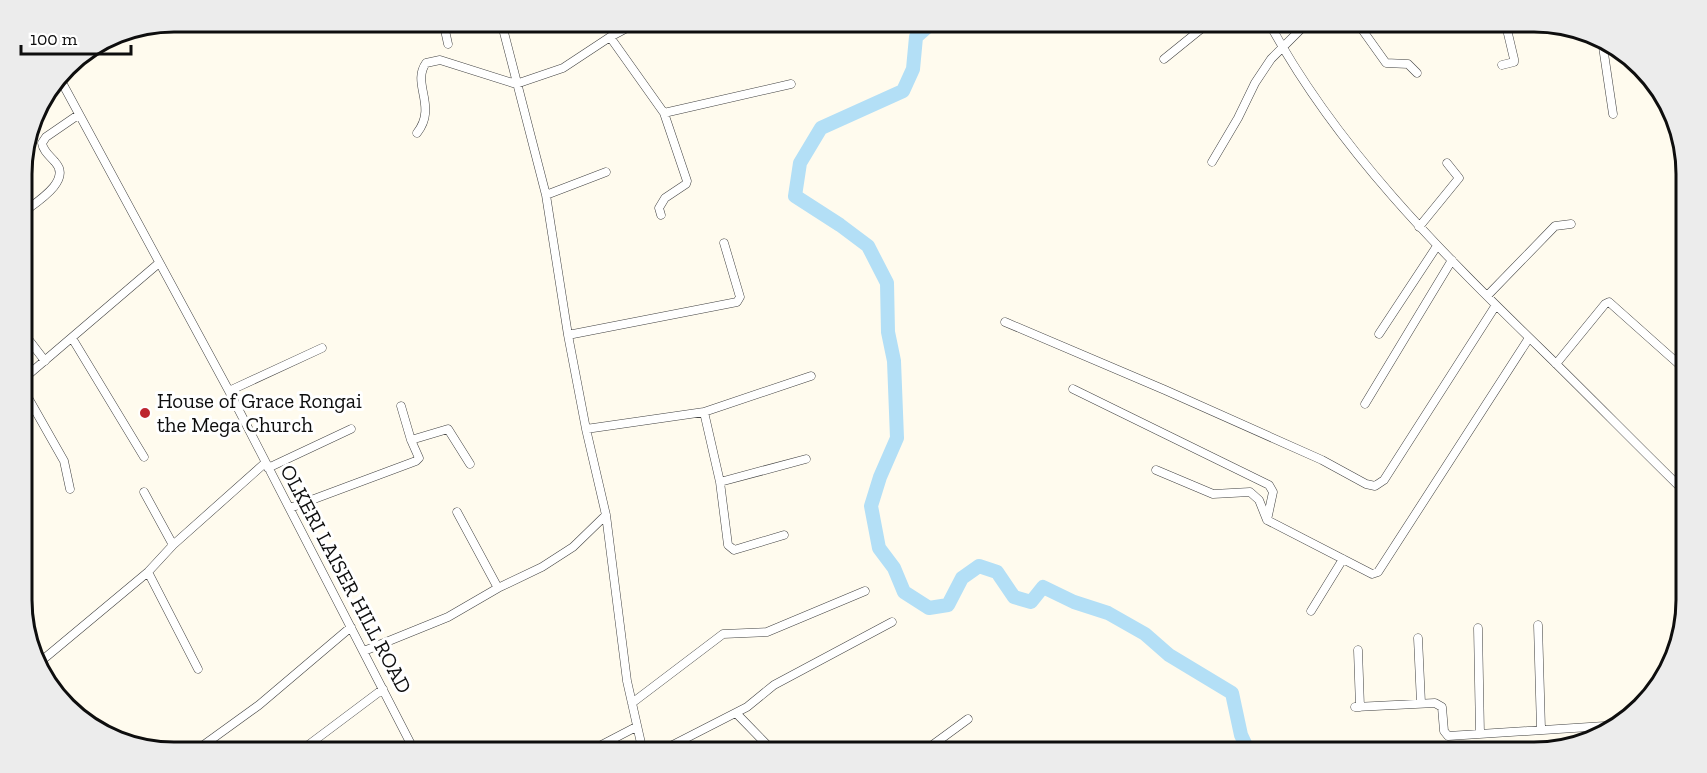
<svg xmlns="http://www.w3.org/2000/svg" width="1707" height="773" font-family="'Zilla Slab',serif">
  <style>
    .lines { fill: none; stroke-linecap: round; stroke-linejoin: round }
    .river { stroke: #b3dff6; stroke-width: 14 }
    .street-casing { stroke: #414141; stroke-width: 9 }
    .street { stroke: #fff; stroke-width: 8 }
    .poi-dot { fill: #bd2631; stroke: #fff; stroke-width: 2 }
    .labels { text-anchor: middle; stroke-width: 6; stroke-linejoin: round; paint-order: stroke }
    .poi-label { font-size: 21px; fill: #0e0e0e; stroke: #fff; text-anchor: start }
    .street-label { font-size: 21px; fill: #0e0e0e; stroke: #fff }
    .rim { fill: none; stroke: #0e0e0e; stroke-width: 3 }
  </style>
  <rect width="100%" height="100%" fill="#fffbee"/>
  <g class="lines">
    <path class="river" d="M934,21L916,37L913,69L903,91L821,128L800,163L795,196L840,225L868,246L887,283L888,332L894,361L897,438L880,477L871,506L879,548L894,568L904,592L929,608L948,605L962,578L979,566L997,572L1014,597L1031,602L1043,587L1074,602L1108,613L1145,634L1169,655L1232,693L1241,735L1249,752"/>
    <g class="street-casing">
      <path id="street" d="M443,21L448,44
        M501,21L546,195L568,335L586,429L606,515L627,681L643,752
        M1268,21C1336,148 1441,252 1544,352C1591,398 1638,446 1686,493
        M1356,21L1386,63L1408,64L1417,73
        M610,37L664,113L687,181L686,184L665,198L659,208L661,215
        M1602,40L1613,114
        M1164,59L1211,21
        M1502,65L1514,62V59L1505,21
        M59,77L229,391L415,752
        M664,113L791,84
        M417,133C438,106 411,84 426,63L440,60L516,84L563,68L610,37L640,21
        M1212,162L1238,118L1255,83L1271,59L1309,21
        M546,195L606,172
        M21,214C35,203 73,181 55,162C50,156 43,151 42,143L46,137L78,115
        M1419,227L1459,178L1447,163
        M1487,296L1555,226L1571,224
        M1005,322L1165,390L1322,460L1366,484L1375,486L1384,480L1496,305
        M22,331L45,361
        M1379,334L1437,246
        M568,335L737,302L740,297L724,243
        M72,338L144,457
        M1556,364L1605,304L1609,302L1682,367
        M22,380L159,263
        M22,387L64,461L70,489
        M1073,389L1269,485L1273,492L1267,520L1372,574L1378,572L1529,338
        M229,391L322,348
        M1365,404L1452,260
        M401,406L411,440
        M704,412L720,482L728,545L734,550L784,535
        M586,429L704,412L811,376
        M268,468L351,429
        M1156,470L1213,494L1250,492L1259,500L1267,520
        M720,482L806,459
        M144,492L173,545
        M290,508L416,461L419,458L411,440L448,429L470,464
        M457,512L498,588
        M148,572L198,669
        M1311,611L1343,559
        M1538,625L1541,729
        M1478,628L1480,734
        M1418,638L1421,703
        M1358,650L1360,707
        M364,651L448,617L498,588L542,567L573,547L606,515
        M40,662L148,572L173,545L265,463
        M1666,668L1675,653
        M632,703L723,634L767,632L865,591
        M1355,707L1435,703L1442,707L1444,731L1448,736L1620,725
        M736,713L774,752
        M307,746L383,689
        M194,752L259,705L351,627
        M588,752L636,727
        M659,752L747,707L774,685L892,622
        M923,752L968,719"/>
    </g>
    <use href="#street" class="street"/>
  </g>
  <circle class="poi-dot" cx="145" cy="413" r="6"/>
  <g class="labels">
    <g class="poi-label">
      <text x="157" y="408">House of Grace Rongai<tspan x="157" dy="24">the Mega Church</tspan></text>
    </g>
    <g class="street-label">
      <text transform="translate(346 579) rotate(62)" y="7">OLKERI LAISER HILL ROAD</text>
    </g>
  </g>
  <path d="M0 0H1707V773H0ZM174 32H1534A142 142 0 0 1 1676 174V600A142 142 0 0 1 1534 742H174A142 142 0 0 1 32 600V174A142 142 0 0 1 174 32Z" fill="#ececec" fill-rule="evenodd"/>
  <path class="rim" d="M174 32H1534A142 142 0 0 1 1676 174V600A142 142 0 0 1 1534 742H174A142 142 0 0 1 32 600V174A142 142 0 0 1 174 32Z"/>
  <path d="M21 45v9h110v-9" fill="none" stroke="#0e0e0e" stroke-width="3"/>
  <text x="30" y="45" font-size="18" fill="#0e0e0e" stroke="#ffffff" stroke-width="4.5" paint-order="stroke">100 m</text>
</svg>
